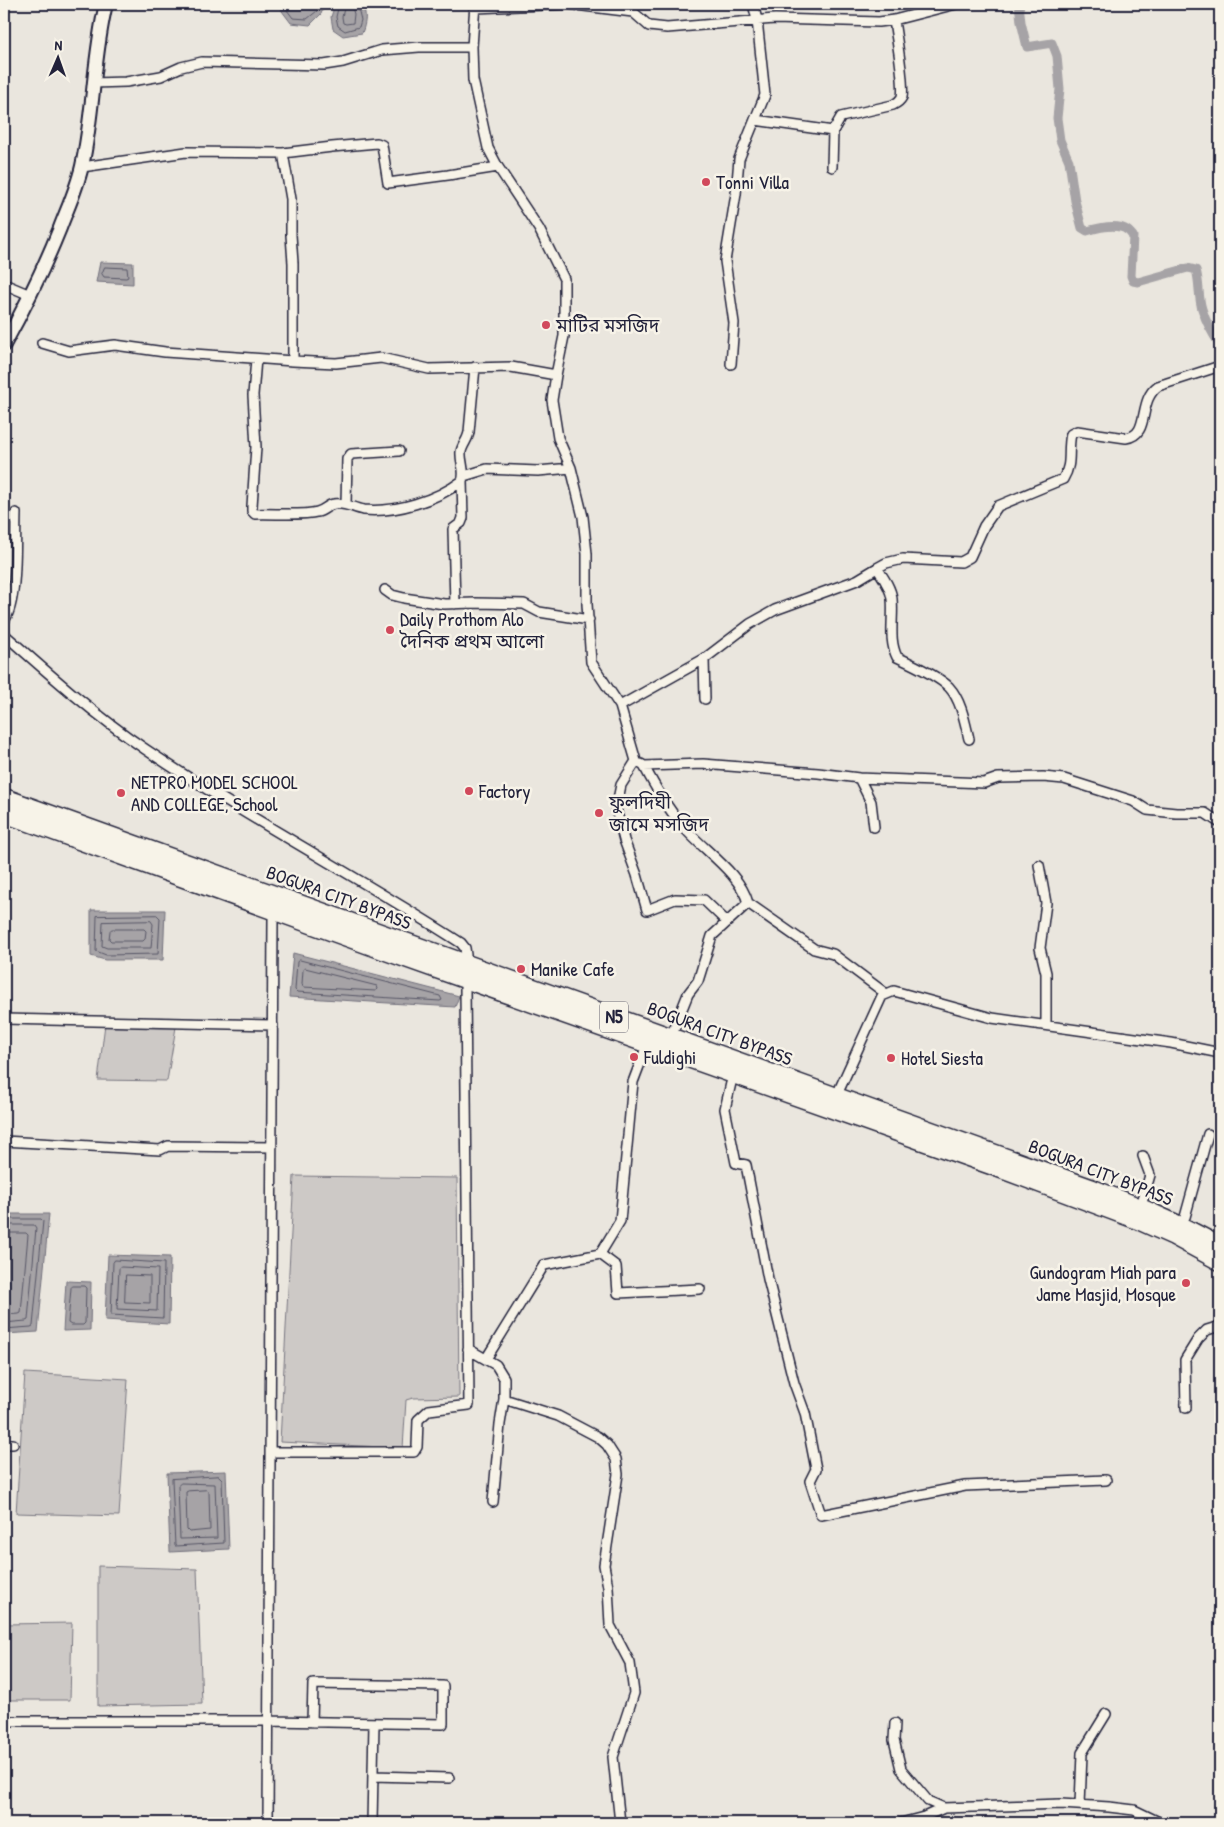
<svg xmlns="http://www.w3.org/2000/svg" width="1224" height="1827" font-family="'Patrick Hand','Noto Sans Bengali',sans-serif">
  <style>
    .green { fill: #cdc9c6; stroke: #787680 }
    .water { fill: #a6a3a6; stroke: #716f7b }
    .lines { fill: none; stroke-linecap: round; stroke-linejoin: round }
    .shore { stroke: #575666; stroke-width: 1 }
    .canal { stroke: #a6a3a6; stroke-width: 9 }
    .street-casing { stroke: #22223b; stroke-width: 12 }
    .secondary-casing { stroke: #22223b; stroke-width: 16 }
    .highway-casing { stroke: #22223b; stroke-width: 21 }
    .street { stroke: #f7f3e8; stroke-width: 9 }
    .secondary { stroke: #f7f3e8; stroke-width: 12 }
    .highway { stroke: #f7f3e8; stroke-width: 18 }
    .poi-dot { fill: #d1495b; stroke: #f7f3e8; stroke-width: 2 }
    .labels { text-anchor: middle; stroke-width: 5; stroke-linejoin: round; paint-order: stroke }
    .shield { fill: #f7f3e8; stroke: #62616f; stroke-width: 1 }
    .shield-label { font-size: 18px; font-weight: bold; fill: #22223b }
    .poi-label { font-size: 19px; fill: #22223b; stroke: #f7f3e8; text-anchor: start }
    .street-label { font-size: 19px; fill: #22223b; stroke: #f7f3e8 }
  </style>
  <rect width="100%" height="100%" fill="#eae6de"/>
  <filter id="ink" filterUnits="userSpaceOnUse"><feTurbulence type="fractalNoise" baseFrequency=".02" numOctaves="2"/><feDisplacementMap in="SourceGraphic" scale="10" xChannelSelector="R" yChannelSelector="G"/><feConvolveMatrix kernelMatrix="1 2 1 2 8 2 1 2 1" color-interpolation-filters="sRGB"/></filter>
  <g filter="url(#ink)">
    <path class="green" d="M105,1024L176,1027L167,1081L98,1080Z
      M294,1176L457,1178L459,1397L413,1398L406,1400L403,1448L280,1442Z
      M25,1373L128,1379L119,1516L16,1513Z
      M98,1566L197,1569L202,1704L98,1706Z
      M72,1623L70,1700H4V1624Z"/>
    <path class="water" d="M281,4H325L321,14L310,25L291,23L282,11Z
      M335,4H362C367,14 366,22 362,33L343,36L333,29L331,17Z
      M100,262L133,263V284L96,282Z
      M91,910H165L163,960H105L91,956Z
      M293,953L459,996L455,1007L289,997Z
      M4,1214H49L38,1332L4,1334Z
      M108,1255L170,1257L169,1324L105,1320Z
      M66,1281L91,1282L90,1330L63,1331Z
      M226,1471L229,1549L170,1552L167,1473Z"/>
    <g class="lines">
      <path class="shore" d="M286,4L287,10L293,18L307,19L317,11L320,4
        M339,4L336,17L338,26L345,31L359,27L361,20L357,4
        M345,4L342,17L343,23L346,24L353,23L354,14L351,4
        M105,267L127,268L128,277L126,278L104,277L102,274Z
        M157,915L160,918L158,954L106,955L96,951L97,916Z
        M151,921L153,924L151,948H107L102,946L103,922Z
        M112,929H144L146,931L145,939L143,941H111L109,939L110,931Z
        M300,960L440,996L442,1000L440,1001L297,992L295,990L297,962Z
        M305,968L377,986L378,989L376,991L303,987L302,984L303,970Z
        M4,1219H41L43,1221L33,1326L31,1327L4,1329
        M4,1225H34L36,1228L28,1320L26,1321L4,1323
        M4,1233H26L28,1235L21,1313L19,1314L4,1315
        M115,1260L164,1263L163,1318L111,1315L113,1263Z
        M121,1267L158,1269L157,1311L117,1309L119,1269Z
        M126,1275L150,1276V1303L125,1302Z
        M73,1286H84L86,1288L85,1323L83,1325H71L68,1323L71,1288Z
        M219,1476L222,1479L224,1543L175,1546L172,1479Z
        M181,1483L215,1484L217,1538L180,1539L178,1486Z
        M206,1490L209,1492L210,1530L189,1532L187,1530L186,1492L188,1491Z"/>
      <path class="canal" d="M1019,4L1021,22L1027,47L1052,43L1057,56L1060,89L1057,118L1060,140L1069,161L1075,201L1082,228L1087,231C1097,228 1117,223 1127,230C1129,231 1131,234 1133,236L1131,276L1133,281L1138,282L1188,268L1196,270C1200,283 1198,297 1202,309C1206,322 1213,335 1220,345"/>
      <g class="street-casing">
        <path id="street" d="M476,8L567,4L633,12L649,26L667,28L775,19L879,22L894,20L956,4
          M93,83L126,82L161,76L181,67L202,62L324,65L343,62L382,50L419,47H472
          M755,120L833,131
          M283,153L291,199V235L293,263V361
          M82,167L186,152L283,153L332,147L377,143L382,145L388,183L448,175L498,167
          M832,167L833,131L841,117L893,105C897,103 900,101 902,97C905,82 896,37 894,20
          M4,284L30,295
          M42,343L69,351L115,345L165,352L293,361L336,363L381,358L429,369L511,367L556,375L564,336V279L539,229L498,167L488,148L473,80L472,47L475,4
          M256,359L253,395L256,447L252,506V511L255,514C271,513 302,516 317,512C324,511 327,505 334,504C345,502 353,508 364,510C396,513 437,500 462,481
          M731,364L734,323L725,261L736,194L739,159L765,95L757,20L753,4
          M556,375L552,400L558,438L571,468L583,517L587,554V604L591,662L620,706L636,761L621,785L616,809L624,840L637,875L647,910L675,899L704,900L727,922
          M464,476L487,469L538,471L571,468
          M346,504L347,459L351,454L399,451
          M385,590L392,595L404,598L444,604L475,603L524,604L539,612L589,620
          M455,604L453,529L461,523L463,518L462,481C466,472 460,461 461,452C462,445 468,440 469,432L475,367
          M4,621C18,602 15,539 16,513
          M4,634C49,674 95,715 145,749C247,818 357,876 461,943L465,948L466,955
          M704,659L705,699
          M620,706L704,659L750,624L775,610L857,580L877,568
          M969,739C965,722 961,700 949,687C939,677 910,663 897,657C888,639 894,619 892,599C891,588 883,577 877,568L886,563L903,559L961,562L970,557L984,526L998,506L1063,479C1073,463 1067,452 1071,434L1077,431L1126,438C1151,435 1137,401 1158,386L1220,366
          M641,764L644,766C655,787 666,806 681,824C701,849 740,872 748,903L712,936L698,981L688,994L674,1029
          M644,766L703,764L818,773L859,778L984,783L998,778L1043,777L1064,779L1133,801L1147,810L1176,813H1205L1220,823
          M859,778L871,802L874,827
          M1039,865L1046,903L1040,948L1046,973V1025
          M748,903L814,949L833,954L885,993
          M4,1019L273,1025
          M731,1083L725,1109L736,1163L746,1165L768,1279L794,1383L805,1413L816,1469L810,1481L821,1515L965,1486L1106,1480
          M840,1088L882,996L894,991L992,1018L1171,1043L1220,1053
          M4,1141L160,1150L168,1146L272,1147
          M1143,1156L1150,1175L1143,1199
          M1185,1217L1208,1134
          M600,1254L616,1266L618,1293L700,1289
          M468,1349L496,1365L504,1378V1399L558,1416L598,1437L607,1445L616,1459L618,1474L604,1565L608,1587L610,1625L630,1663L634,1693L613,1757L620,1823
          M486,1359L544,1265L600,1254L620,1221L633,1082L644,1053
          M1186,1408L1185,1360L1198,1339L1207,1330L1220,1326
          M4,1444H13
          M271,1452H414L417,1447L418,1420L429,1410L469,1405L465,988
          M493,1502L500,1424L504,1399
          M4,1721H270C327,1722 385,1723 443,1724V1686L313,1684L312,1722
          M895,1723L894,1740L901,1769L928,1801L944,1808L924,1817L901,1823
          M373,1776L449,1778
          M1080,1805L1082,1753L1106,1714
          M944,1808L1061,1804L1109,1807L1134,1810L1161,1823
          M268,1823L273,919
          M372,1823L374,1723"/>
      </g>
      <g class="secondary-casing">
        <path id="secondary" d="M4,345C25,307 44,268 60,228C68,207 77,188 82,166C94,113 93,57 106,4"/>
      </g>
      <g class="highway-casing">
        <path id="highway" d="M4,798L1090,1188C1134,1205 1179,1223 1220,1247
          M4,813L383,950L991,1165L1138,1220L1174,1236L1220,1261"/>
      </g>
      <use href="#street" class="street"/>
      <use href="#secondary" class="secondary"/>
      <use href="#highway" class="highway"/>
    </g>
  </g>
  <g class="poi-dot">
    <circle cx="706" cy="182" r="5"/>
    <circle cx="546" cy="325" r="5"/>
    <circle cx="390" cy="630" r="5"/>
    <circle cx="469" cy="791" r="5"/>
    <circle cx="121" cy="793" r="5"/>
    <circle cx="599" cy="813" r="5"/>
    <circle cx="521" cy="969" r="5"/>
    <circle cx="634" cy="1057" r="5"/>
    <circle cx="891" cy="1058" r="5"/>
    <circle cx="1186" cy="1283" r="5"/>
  </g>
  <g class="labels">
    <rect class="shield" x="600" y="1001.5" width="28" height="31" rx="4"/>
    <g class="shield-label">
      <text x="614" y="1023">N5</text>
    </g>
    <g class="poi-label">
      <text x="716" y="189">Tonni Villa</text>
      <text x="556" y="332">মাটির মসজিদ</text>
      <text x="400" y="626">Daily Prothom Alo<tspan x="400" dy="22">দৈনিক প্রথম আলো</tspan></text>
      <text x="131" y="789">NETPRO MODEL SCHOOL<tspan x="131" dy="22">AND COLLEGE, School</tspan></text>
      <text x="479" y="798">Factory</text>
      <text x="609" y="809">ফুলদিঘী<tspan x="609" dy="22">জামে মসজিদ</tspan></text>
      <text x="531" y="976">Manike Cafe</text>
      <text x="644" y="1064">Fuldighi</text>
      <text x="901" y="1065">Hotel Siesta</text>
      <text x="1176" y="1279" text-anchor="end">Gundogram Miah para<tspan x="1176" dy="22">Jame Masjid, Mosque</tspan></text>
    </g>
    <g class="street-label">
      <text transform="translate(339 897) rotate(20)" y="7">BOGURA CITY BYPASS</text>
      <text transform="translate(720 1033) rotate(20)" y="7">BOGURA CITY BYPASS</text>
      <text transform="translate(1101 1172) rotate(21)" y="7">BOGURA CITY BYPASS</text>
    </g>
  </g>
  <rect width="1224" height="1827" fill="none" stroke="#f7f3e8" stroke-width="20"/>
  <rect x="10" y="10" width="1204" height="1807" fill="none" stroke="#22223b" stroke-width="2" filter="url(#ink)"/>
  <g transform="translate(58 58) rotate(2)" stroke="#f7f3e8" stroke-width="4" paint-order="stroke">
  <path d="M0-4L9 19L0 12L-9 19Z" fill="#22223b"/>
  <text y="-8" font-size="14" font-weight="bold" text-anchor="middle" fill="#22223b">N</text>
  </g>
</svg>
